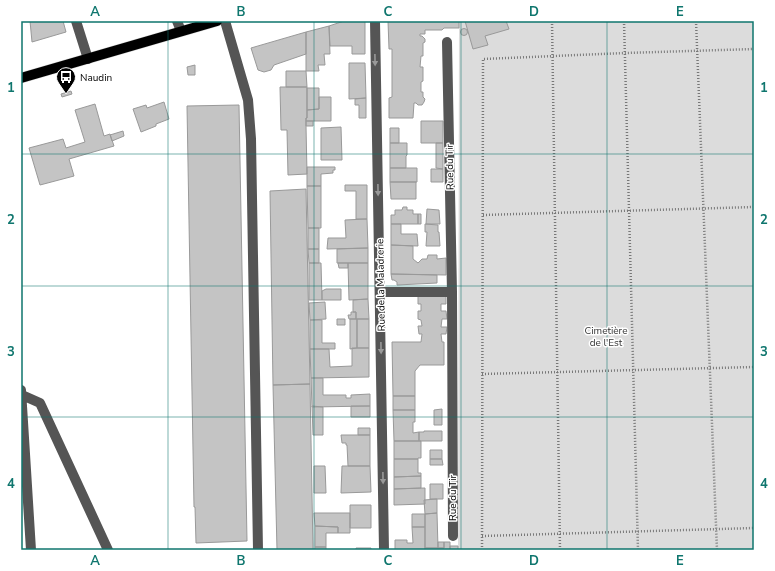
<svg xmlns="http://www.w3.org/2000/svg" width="775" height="571" font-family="'Nunito Sans',sans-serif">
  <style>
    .green { fill: #dcdcdc }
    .building { fill: #c4c4c4; stroke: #999 }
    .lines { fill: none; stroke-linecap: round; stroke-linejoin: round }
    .major-casing { stroke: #dbdbdb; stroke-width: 11 }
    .path { stroke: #777; stroke-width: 2.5; stroke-dasharray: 1 2; stroke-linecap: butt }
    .minor { stroke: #555; stroke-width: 10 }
    .major { stroke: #000; stroke-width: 10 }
    .oneway { fill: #999 }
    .grid { fill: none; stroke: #0f766e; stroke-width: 1; stroke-opacity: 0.55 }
    .labels { text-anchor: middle; stroke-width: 3; stroke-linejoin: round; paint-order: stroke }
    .poi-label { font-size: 10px; fill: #000; stroke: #fff; text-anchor: start }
    .street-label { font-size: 10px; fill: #000; stroke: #fff }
    .park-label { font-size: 10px; fill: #333; stroke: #fff }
    .neatline { fill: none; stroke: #0f766e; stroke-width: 1.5 }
    .grid-label { font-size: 13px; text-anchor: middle; font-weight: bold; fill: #0f766e }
  </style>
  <rect width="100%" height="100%" fill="#fff"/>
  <path class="green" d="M459,21H754V550H458Z"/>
  <path class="building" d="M30,21H63L66,32L32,42Z
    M344,21H365V54H352V46H330L329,26Z
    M388,21H459V28H444L442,30H425V34H420V36H422L425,39V42L423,43V56H421L420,67H423V81L421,82V92H423V97L425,99L424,102L422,105H418L416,103H414L413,118H389V98L392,97V49H389Z
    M465,21H506L509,29L485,36L488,45L473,49Z
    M329,26L330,54H324L325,65H318L319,71H306V32Z
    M460.5 32a3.5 3.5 0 1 1 7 0a3.5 3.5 0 1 1-7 0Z
    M306,32V54L274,65L271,70L264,72L258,70L251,48Z
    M349,63H365L366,98L349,99Z
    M195,65V75H188L187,67Z
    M286,71H306L307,87H286Z
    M280,87H307V118H306V126L307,174L288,175L287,130H281Z
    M307,88H319V109L307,110Z
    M71,91L72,94L62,97L61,94Z
    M319,97H331V121H306V118H307V110L319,109Z
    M366,98V118H359V105H355V99Z
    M164,102L169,119L156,124V126L141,132L133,109L146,105L147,108Z
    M95,104L104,136L110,134L114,146L69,159L74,176L40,185L29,148L63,139L66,148L85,142L75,110Z
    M239,105L247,541L196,543L195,507H194L187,106Z
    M306,121H313V126H306Z
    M421,121H443V143H421Z
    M341,127L342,160H321V128Z
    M390,128H399V143H390Z
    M123,131L124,136L112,141L110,135Z
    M390,143H407V155L406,156V168H390Z
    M436,143H443V169L436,168Z
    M307,167H335V170H333V173L321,174V186H307Z
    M390,168H417V182H390Z
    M431,169H443V182H431Z
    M390,182H416V199H391Z
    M345,185H367V219H356V191H345Z
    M307,186H321V228H308Z
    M306,189L310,384L273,385L270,191Z
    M403,207H407V210H413V214H418V224H391V215H395V210H402Z
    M427,209L439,210L440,224H426Z
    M418,214H421V224H418Z
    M367,219L368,248L327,249L328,238H346L345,220Z
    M391,224H401V234H417L418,246L391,245Z
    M425,224L438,225V232H439L440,246H426L427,232H425Z
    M308,228H319V249H308Z
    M391,245L413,246V259L418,263L422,259H427L428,255H437V259L446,258V275L391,274Z
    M368,248V263H337V249Z
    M308,249H319V263H309Z
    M309,263H321L322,300H309Z
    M338,263H348V268H339Z
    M348,263H368V299L349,300Z
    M391,274L437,275V283L397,285V282L394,280H392Z
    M326,289H341V300H322V291Z
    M418,296H446V304H441V311H446L447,319H442L441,327H447L446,334H441L442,342H444V365H420L415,371V396H393L392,342H421L422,334H419L418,326H422L421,320L418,319V311H421V304H418Z
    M368,299L369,319H356V312H353V300Z
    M325,302L326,319L310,320L309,303Z
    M351,312H356V319H349L348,315H351Z
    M337,319H345V325H337Z
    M350,319H357V348L350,349Z
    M357,319H369V348H357Z
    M310,320H322V343H335V349H310Z
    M352,348H369V377L311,378L310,349H329L330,367L352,366Z
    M311,378H323V395H346V398H351V395L370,394V406L312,407Z
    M310,384L313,550H277L273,385Z
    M393,396H415V410H393Z
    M312,406L323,407V435H313Z
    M351,406H370V417H351Z
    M442,409V425H434V410Z
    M393,410H415V422H413V433L419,432V441H394Z
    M358,428H370V435H358Z
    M424,431H442V441H419V432H424Z
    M341,435H370V466H348L347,445H346V443H342Z
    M394,441H421V458H418V459H394Z
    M430,450H442V459H430Z
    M394,459H418V473H421V476L394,477Z
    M430,459H442L443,465H430Z
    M314,466H325L326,493H314Z
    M342,466H370L371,492L341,493Z
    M421,476V488L394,489V477Z
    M430,484H443V499H430Z
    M425,488V504L394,505V489Z
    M437,499V513L425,514L424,500Z
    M350,505H371V528H350Z
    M314,513H350V533H338V527L315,526Z
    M437,513L438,548H425V514Z
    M412,514H425V527H412Z
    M315,526L338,527V533H326V547H315Z
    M412,527H425V550H395V540H407V543H413Z
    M438,542H444V548H438Z
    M444,542H450V550H425V548H444Z
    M450,546H458V550H450Z
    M315,547H326V550H315Z
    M356,548H371V550H356Z"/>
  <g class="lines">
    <g class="major-casing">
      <path id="major" d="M21,78L217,21"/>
    </g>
    <path class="path" d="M552,21L560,550
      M624,21L638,550
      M696,21L717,550
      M483,215L754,207
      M482,374L754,367
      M482,536L754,528
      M482,550L483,59L625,53L754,49"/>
    <path class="minor" d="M76,21L88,59
      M177,21L181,31
      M225,21L248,100L251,139L258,550
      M375,21L384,550
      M447,42L452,292L453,536
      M380,292H452
      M21,390L31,550
      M22,395L40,403L108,550"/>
    <use href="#major" class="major"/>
  </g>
  <defs><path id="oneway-solid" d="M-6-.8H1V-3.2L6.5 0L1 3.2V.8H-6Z"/></defs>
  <g class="oneway">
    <use href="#oneway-solid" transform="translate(375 60) rotate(89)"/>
    <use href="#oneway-solid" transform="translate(378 190) rotate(89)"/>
    <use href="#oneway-solid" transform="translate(381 348) rotate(89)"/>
    <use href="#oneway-solid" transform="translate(383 478) rotate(89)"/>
  </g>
  <path class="grid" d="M168,21V550M314,21V550M461,21V550M607,21V550M21,154H754M21,286H754M21,417H754"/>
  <defs>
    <g id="bus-pin" transform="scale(1)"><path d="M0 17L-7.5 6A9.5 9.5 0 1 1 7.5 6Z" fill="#000" stroke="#fff"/><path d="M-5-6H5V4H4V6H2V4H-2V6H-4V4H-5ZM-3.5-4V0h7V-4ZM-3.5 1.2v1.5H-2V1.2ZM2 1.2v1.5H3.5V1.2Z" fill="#fff"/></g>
  </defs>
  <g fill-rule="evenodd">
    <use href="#bus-pin" x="66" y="77"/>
  </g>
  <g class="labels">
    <g class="poi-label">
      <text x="80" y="81">Naudin</text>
    </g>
    <g class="street-label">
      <text transform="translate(449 167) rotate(-91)" y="4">Rue du Tir</text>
      <text transform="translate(380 285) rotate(-91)" y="4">Rue de la Maladrerie</text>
      <text transform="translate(452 498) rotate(-90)" y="4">Rue du Tir</text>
    </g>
    <g class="park-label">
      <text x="606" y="334">Cimetière<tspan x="606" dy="12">de l'Est</tspan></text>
    </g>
  </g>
  <rect width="775" height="571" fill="none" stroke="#ffffff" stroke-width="44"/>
  <rect x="22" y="22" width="731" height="527" class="neatline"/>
  <g class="grid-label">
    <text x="95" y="16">A</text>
    <text x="241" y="16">B</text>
    <text x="388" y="16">C</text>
    <text x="534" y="16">D</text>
    <text x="680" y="16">E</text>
    <text x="11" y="92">1</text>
    <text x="764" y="92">1</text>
    <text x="11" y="224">2</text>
    <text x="764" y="224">2</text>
    <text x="11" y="356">3</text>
    <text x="764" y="356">3</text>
    <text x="11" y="488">4</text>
    <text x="764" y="488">4</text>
    <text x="95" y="565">A</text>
    <text x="241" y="565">B</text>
    <text x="388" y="565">C</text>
    <text x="534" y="565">D</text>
    <text x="680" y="565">E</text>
  </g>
</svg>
